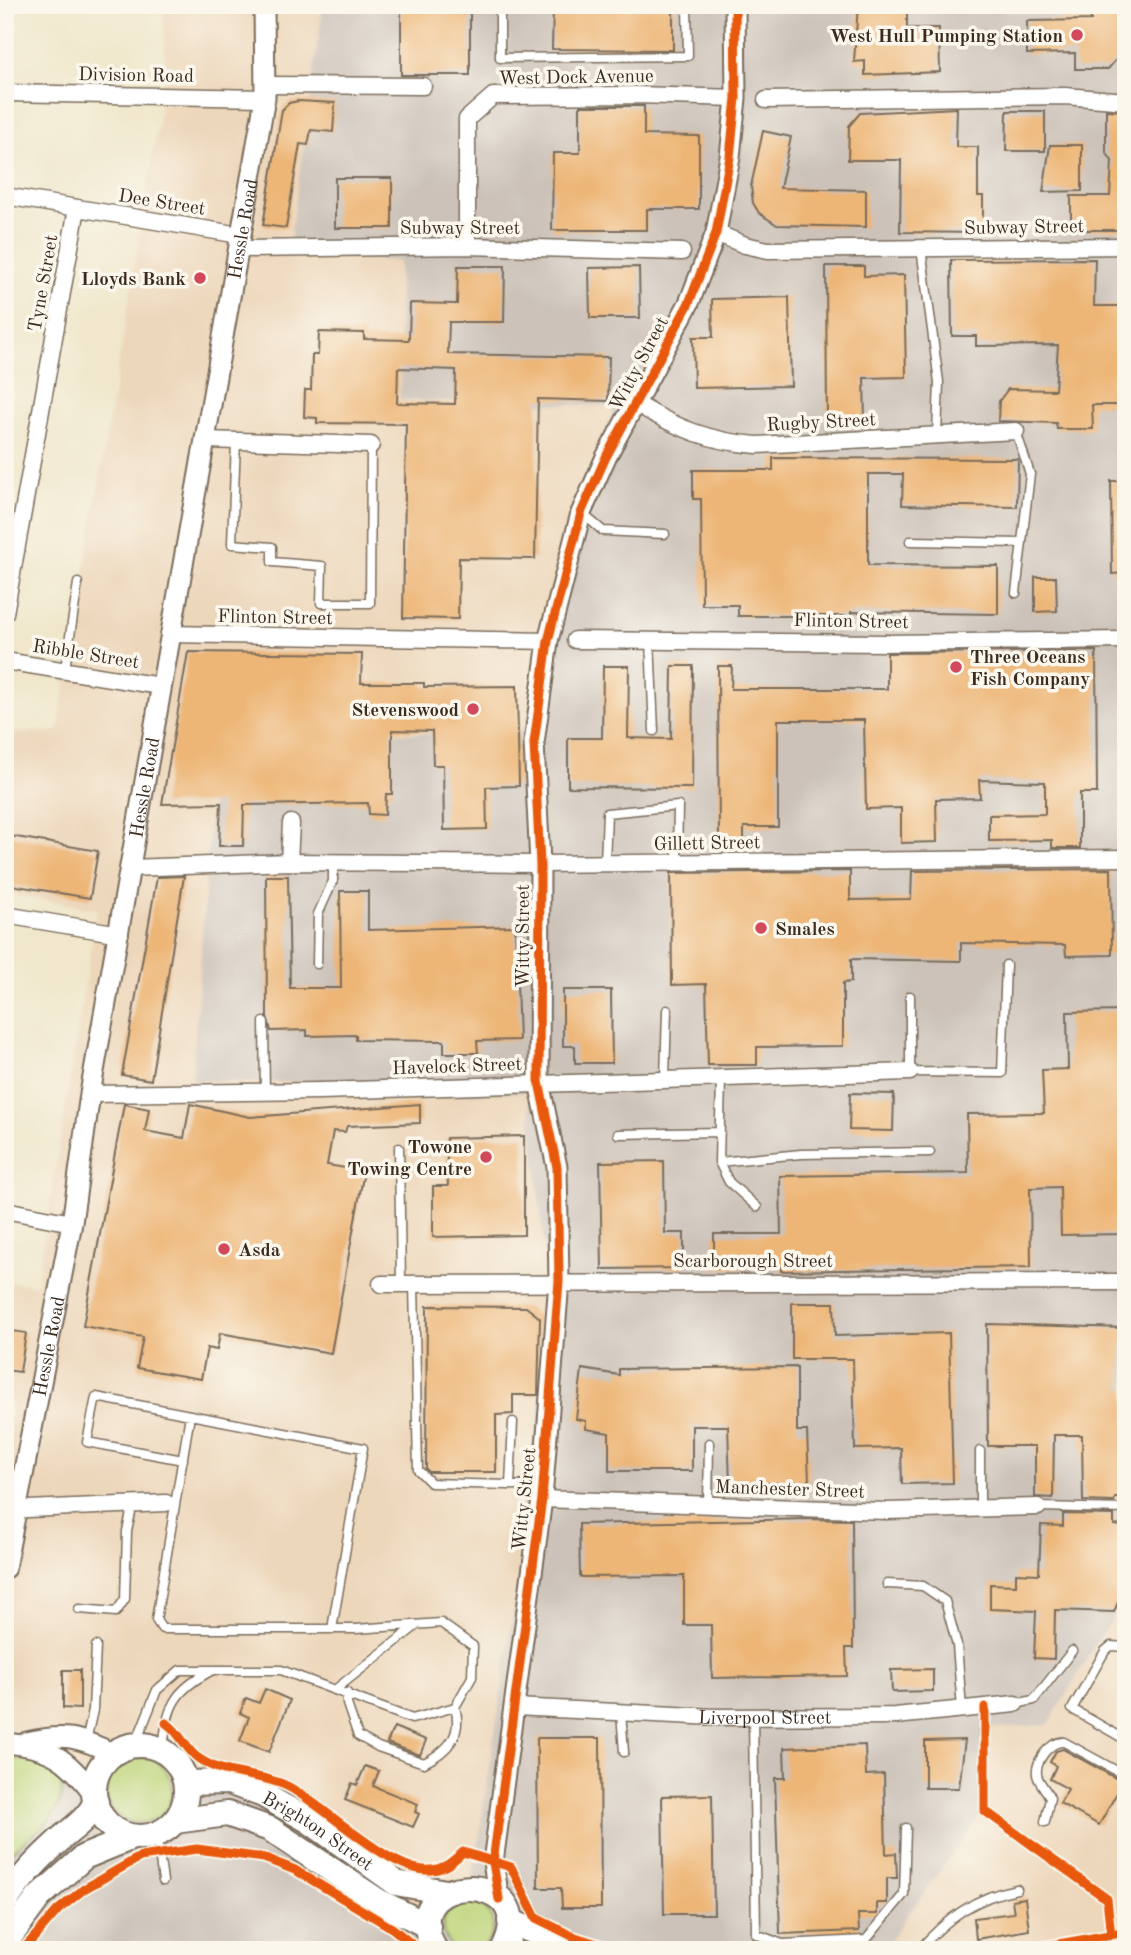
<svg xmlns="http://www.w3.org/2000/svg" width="1131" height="1955" font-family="'Old Standard TT',serif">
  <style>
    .built { fill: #edd7bb }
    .industrial { fill: #ccc2b9 }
    .green { fill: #bed57a; stroke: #7c804c; stroke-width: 2 }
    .building { fill: #edb677; fill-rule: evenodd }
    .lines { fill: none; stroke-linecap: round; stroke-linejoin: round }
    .service-casing { stroke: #7a6c5b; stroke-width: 11 }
    .minor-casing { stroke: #7a6c5b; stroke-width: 19 }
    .tertiary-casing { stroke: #7a6c5b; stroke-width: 23 }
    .primary-casing { stroke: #7a6c5b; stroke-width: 28 }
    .service { stroke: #fff; stroke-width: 8 }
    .minor { stroke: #fff; stroke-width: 16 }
    .tertiary { stroke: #fff; stroke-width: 19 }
    .primary { stroke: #fff; stroke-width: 24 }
    .cycleway-casing { stroke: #fbf7ec; stroke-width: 13 }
    .cycleway { stroke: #e8590c; stroke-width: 9 }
    .poi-dot { fill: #d1495b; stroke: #fbf7ec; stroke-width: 2.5 }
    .labels { text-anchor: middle; stroke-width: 7; stroke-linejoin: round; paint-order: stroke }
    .poi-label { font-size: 19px; font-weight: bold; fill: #3b2a1e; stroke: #fbf7ec; text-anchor: end }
    .street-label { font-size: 19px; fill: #3b2a1e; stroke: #fbf7ec }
  </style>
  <rect width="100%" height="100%" fill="#fbf7ec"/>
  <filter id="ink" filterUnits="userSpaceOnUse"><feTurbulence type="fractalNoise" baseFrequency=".0143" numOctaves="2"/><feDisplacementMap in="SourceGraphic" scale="14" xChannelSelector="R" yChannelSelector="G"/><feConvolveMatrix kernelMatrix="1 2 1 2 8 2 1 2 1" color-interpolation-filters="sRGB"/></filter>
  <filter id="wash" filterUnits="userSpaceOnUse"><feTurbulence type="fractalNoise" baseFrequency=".00686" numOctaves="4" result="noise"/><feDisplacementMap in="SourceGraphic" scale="28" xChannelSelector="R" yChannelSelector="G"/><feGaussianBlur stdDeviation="1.57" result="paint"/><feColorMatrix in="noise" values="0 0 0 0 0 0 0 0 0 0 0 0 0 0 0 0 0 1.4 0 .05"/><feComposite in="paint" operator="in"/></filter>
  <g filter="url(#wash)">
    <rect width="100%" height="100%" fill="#f0e7cc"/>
    <path class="built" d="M163,5H323L288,255L399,261L401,400L614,406L545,623L525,732L217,736L366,1083L365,1099L528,1091L549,1290L534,1477L469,1902L448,1913L404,1900L254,1804L218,1793L172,1790L163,1767L147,1758L128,1759L115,1768L107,1786L61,1780L57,1769L39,1762L5,1759V1466L13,1403L5,1402V1282L37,1285L97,909L5,893V734L58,731L166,76Z
      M1126,1593V1950H897L890,1938L983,1812L984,1729L1110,1621Z"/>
    <path class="industrial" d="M323,5H1126V1593L1048,1725L984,1729L983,1812L891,1938L897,1950H478L489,1942L493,1932L481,1905L469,1902L534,1477L549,1290L528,1092L365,1099V1083L192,1081L216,736L525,732L545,623L572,511L607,431L614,406L400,400L399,261L288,255Z
      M61,1780L107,1786L115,1813L128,1821L171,1799L172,1790L218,1793L254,1804L404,1900L448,1913L445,1919L454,1947L458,1950H5V1857L56,1816L62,1798Z"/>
    <path class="green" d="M106 1790a33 33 0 1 1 66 0a33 33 0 1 1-66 0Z
      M13,1758L39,1762L57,1769C76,1814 34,1831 5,1857V1761Z
      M443 1927a25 25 0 1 1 50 0a25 25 0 1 1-50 0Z"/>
    <g id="blocks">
      <path class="building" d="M401,5H470V75H401Z
        M553,5H673V50L552,49Z
        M858,5H907V28H939L940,72L865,75V61L854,62Z
        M1094,5H1126V48L1108,69H1075V53L1027,54V21L1091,20L1090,11Z
        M298,101L335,103L333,132L311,130L308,145L300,144L286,228L263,225L282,110L289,103Z
        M580,106H644V135L699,136V209H647V230H552L553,153H580Z
        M957,108L956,147H978V196H983V233L900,232L901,160H848L849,126L860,113Z
        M1106,110L1126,111V230H1071V196H1110L1112,161L1106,152Z
        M1007,111H1045V151H1006Z
        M763,131L791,137L780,188L866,190V227L777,225L759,213L753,203L751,186Z
        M1050,145H1082V191L1043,192Z
        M335,178H392V228H335Z
        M1095,259L1094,306H1126V405H1092L1093,429H1057L1056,423L998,421L999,401L1008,389L1055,390L1058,345L976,346V336H952L951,260Z
        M458,266H505L504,322H449L448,354L609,357L608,401L538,399L535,559L459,558L458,619L403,618L406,424L317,423V418L304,417L305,390H311L312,355H318L319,332L364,333V339L409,340L410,303L457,304ZM398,368L456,370L455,404L397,403Z
        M826,266H864V276L904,275L906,377L864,378L865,421L827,422Z
        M639,267L640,318H590L589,268Z
        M789,297L791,386L694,388L693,337H713L712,299Z
        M773,458L1018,459L1017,507L902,505L903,474H868V565L998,566V614L851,612V616H738V605H702L701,499H693V470H773Z
        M1111,481H1126V573L1112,574Z
        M1035,577H1056L1057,611L1035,612Z
        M1096,651L1097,793H1080V848H1052V840L989,841V815L1045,814V782L979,780L980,798L936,799L937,842L901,843V808L866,809L864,720H778V827H744V845H719L718,666H732L731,689H887V653Z
        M188,652L362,654L361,683H424V687L517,686L519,786L486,787L487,829L444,830L443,765H433L432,731L392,730V794H386L385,815L369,814L368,803L244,805L243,846H219L221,803L162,804Z
        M603,666H629L628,738L671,739L672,666H693L692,788L568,787V738H602Z
        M5,835L98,851L90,898L5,884Z
        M1111,869L1112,955L1066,956L1065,945L961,943V961L851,959V982L843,983V1046L757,1047V1065H708L706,984L672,985L671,873L850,871V900L911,899L912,871Z
        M184,876L151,1080L122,1075L157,877Z
        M266,876H288L290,988H341L340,891H368V930L515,926L519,1040L477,1041L478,1053H444V1041L356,1040V1035L307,1036V1030L271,1031L267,1016Z
        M563,990H611L612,1063H575V1046H563Z
        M1126,1011V1234L1061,1235L1060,1187L1030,1188L1031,1267L781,1271V1267L714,1268V1234H781L780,1176L968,1173L967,1114L1044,1113L1042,1070L1068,1069L1067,1012Z
        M850,1093L894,1094L893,1131L849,1130Z
        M124,1104L149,1109L145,1131L184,1138L190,1104L250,1117L420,1104V1123L347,1126L345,1132L333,1131L327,1165L364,1171L331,1353L220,1333L217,1350L207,1348L201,1379L137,1368L143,1337L83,1326Z
        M524,1136V1235L433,1237V1186H448L446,1138Z
        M664,1161L665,1233H684V1268L602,1269L600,1162Z
        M792,1303H834L835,1336L949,1333L953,1483L902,1484L901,1448L855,1449L853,1359H792Z
        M427,1306L526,1307L540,1318L538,1395H513V1414L496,1415V1472H429L426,1469Z
        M987,1324L1126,1328V1343H1122L1121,1389H1126V1498H1115L1114,1502L1083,1501L1082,1435H1054L1053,1498L1035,1497V1446H988Z
        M5,1330L26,1333L20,1372L5,1370Z
        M797,1367V1431H807L809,1482L730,1484L728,1426H692V1471H609V1433L586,1429V1421L576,1419L582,1369L619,1375V1369Z
        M1063,1514L1114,1515V1525L1126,1526V1583L1114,1612L1055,1610L1054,1659L1034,1658L1036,1611L990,1609V1584L1016,1585V1573L1039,1574L1041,1525L1063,1526Z
        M809,1519L852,1520L853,1648H846L847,1676L712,1678L711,1625H684V1576L580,1577L579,1524Z
        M933,1669V1691L892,1692L891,1670Z
        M63,1670H80V1709L63,1708Z
        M265,1689L290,1700L269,1752L240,1741L249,1717L240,1713L246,1698L259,1703Z
        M394,1727L426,1740L420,1755L387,1743Z
        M537,1738H600L601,1908H562L561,1888H538Z
        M965,1740L959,1788H925V1741Z
        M865,1745L866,1775L884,1774L886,1854L896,1853L897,1878H887V1903H877V1914H858L859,1931L780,1934L775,1778H785L784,1748Z
        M1063,1749L1123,1782L1099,1825L1060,1803L1068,1789L1050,1779L1056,1766L1050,1762L1056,1751Z
        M365,1766L379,1771L373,1786L418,1804L415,1812L419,1814L413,1827L345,1800L352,1783L357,1785Z
        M712,1795L714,1914H664L662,1796Z
        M1025,1898L1029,1930L976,1939L974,1918L1014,1913L1012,1900Z"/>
    </g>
  </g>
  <g filter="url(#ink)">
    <use href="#blocks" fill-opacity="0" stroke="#7a6c5b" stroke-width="2"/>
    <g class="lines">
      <g class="service-casing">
        <path id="service" d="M500,5V58L688,56L687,5
          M921,248L939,382L937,435
          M1016,431L1030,474L1016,593
          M236,441L232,544L272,547V562L322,566L321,603H370L371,445
          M583,514L603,531L665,534
          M910,541L1021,543
          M650,640L654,731
          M65,669L78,583
          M605,863L607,813L678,806L677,863
          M317,964L318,914L333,881V862
          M910,996V1072L1002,1073L1006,965
          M264,1022L265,1092
          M721,1079L719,1162L729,1182L757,1207
          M665,1080L667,1010
          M618,1134L720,1132
          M399,1148L401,1284
          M719,1162L801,1154L930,1152
          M414,1284L418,1470L431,1483L542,1486
          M980,1451V1509
          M183,1460L87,1442L96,1397L363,1448L332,1629
          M510,1485L513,1422
          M175,1505L190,1415
          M708,1507L709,1443
          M1038,1507L1126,1509
          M887,1584L923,1586L945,1601L957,1645L962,1709
          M79,1609L116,1612L125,1599L127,1531L133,1504
          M1126,1647L1111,1646L1105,1651L1072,1709L1126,1740
          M336,1689L417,1625
          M347,1693V1704L358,1736L378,1747L424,1763C448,1751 463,1735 455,1707
          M1015,1704L1034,1700L1072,1651
          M621,1712L624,1752
          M753,1717L756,1934L782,1944L866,1940L904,1894L906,1828
          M86,1741L93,1710L96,1646
          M135,1745L157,1690L180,1670H281L412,1719L455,1707L472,1677L473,1646L441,1623L356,1629H162L156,1620L175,1505L166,1503
          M163,1750C167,1707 173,1690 213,1670
          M1045,1822L1050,1798C1047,1791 1041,1785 1038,1778C1032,1764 1050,1740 1064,1742L1126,1776
          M156,1833L163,1881
          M919,1950C947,1918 975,1897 1017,1889"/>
      </g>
      <g class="minor-casing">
        <g id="minor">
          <path d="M265,85L423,86"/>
          <path d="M5,93L265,98"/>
          <path d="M766,100L1065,96L1126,101"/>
          <path d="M5,196L240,235"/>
          <path d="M716,233L745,245L768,250L1126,246"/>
          <path d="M467,246V119L493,96L636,95L736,98"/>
          <path d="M239,249L467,246L682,252"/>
          <path d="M637,404C676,428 711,442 757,445L1016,431"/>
          <path d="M205,440L371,445"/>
          <path d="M5,613L77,208"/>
          <path d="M169,634L548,641"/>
          <path d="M575,640L885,643L1126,640"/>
          <path d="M5,661L160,686"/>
          <path d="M289,862L291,823"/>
          <path d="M130,868L289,862L540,864L1126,858"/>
          <path d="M5,915L120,934"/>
          <path d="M90,1094L321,1091L910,1072"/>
          <path d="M5,1210L72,1223"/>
          <path d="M381,1284L1126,1282"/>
          <path d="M542,1499L886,1511L1038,1507"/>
          <path d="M5,1510L166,1503"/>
          <path id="s1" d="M515,1707L715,1717L895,1716L1015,1704"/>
        </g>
      </g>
      <g class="tertiary-casing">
        <g id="tertiary">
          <path id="s2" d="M5,1568L72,1223L90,1094L265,98L264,5"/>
          <path d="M27,1742C64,1733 79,1737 112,1753"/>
          <path d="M5,1743C51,1747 67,1758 94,1794"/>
          <path d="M499,1899L493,1862L542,1499L559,1281L557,1167L539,1082L540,864L534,743L548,641L581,513L606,457L689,303L716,233L730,157L736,98L735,5"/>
        </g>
      </g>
      <g class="primary-casing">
        <g id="primary">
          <circle cx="140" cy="1791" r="46"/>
          <path id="s3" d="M186,1783L229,1782L263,1795L308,1820L396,1883L446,1892"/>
          <path d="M175,1821L227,1814L270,1829L378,1901L428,1926"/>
          <path d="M5,1903C19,1878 42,1856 63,1837C77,1825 87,1819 96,1802"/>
          <path d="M510,1921L574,1950"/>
          <path d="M5,1943L39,1897L84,1857L133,1837"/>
          <path d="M435,1950C389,1869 547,1866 503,1950"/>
        </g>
      </g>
      <use href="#service" class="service"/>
      <use href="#minor" class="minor"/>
      <use href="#tertiary" class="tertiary"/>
      <use href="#primary" class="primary"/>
      <g class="cycleway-casing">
        <path id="cycleway" d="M985,1707V1811L1107,1899L1111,1935
          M166,1723C181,1733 185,1749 198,1758C224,1777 259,1772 289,1787C325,1806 392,1874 431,1870C445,1869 453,1861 463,1852L511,1867L536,1918L572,1936L616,1950
          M499,1899L493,1862L542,1499L559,1281L557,1167L539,1082L540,864L534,743L548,641L581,513L606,457L689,303L716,233L730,157L736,98L735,5
          M23,1950L58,1910L84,1889L140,1857L197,1849L264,1858L295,1870L392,1928L419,1950
          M1025,1950L1126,1932"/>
      </g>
      <use href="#cycleway" class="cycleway"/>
    </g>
  </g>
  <g class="poi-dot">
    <circle cx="1077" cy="35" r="7"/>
    <circle cx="200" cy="278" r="7"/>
    <circle cx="956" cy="667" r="7"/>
    <circle cx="473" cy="709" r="7"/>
    <circle cx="761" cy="928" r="7"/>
    <circle cx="486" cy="1157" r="7"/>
    <circle cx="224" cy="1249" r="7"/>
  </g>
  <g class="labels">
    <g class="poi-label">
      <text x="1063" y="42">West Hull Pumping Station</text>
      <text x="186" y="285">Lloyds Bank</text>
      <text x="970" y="663" text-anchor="start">Three Oceans<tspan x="970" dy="22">Fish Company</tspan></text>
      <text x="459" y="716">Stevenswood</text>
      <text x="775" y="935" text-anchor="start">Smales</text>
      <text x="472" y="1153">Towone<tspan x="472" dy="22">Towing Centre</tspan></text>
      <text x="238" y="1256" text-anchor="start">Asda</text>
    </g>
    <g class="street-label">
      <text transform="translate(136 74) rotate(1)" y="7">Division Road</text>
      <text transform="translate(576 76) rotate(-1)" y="7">West Dock Avenue</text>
      <text transform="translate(162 201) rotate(9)" y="7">Dee Street</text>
      <text transform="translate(1024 226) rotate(-1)" y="7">Subway Street</text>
      <text x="460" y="234">Subway Street</text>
      <text dy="7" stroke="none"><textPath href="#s2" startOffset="1360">Hessle Road</textPath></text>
      <text transform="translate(42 283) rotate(-80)" y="7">Tyne Street</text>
      <text transform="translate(638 363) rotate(-62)" y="7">Witty Street</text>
      <text transform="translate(821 421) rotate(-3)" y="7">Rugby Street</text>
      <text transform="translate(275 616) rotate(1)" y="7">Flinton Street</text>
      <text transform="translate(851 620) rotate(1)" y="7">Flinton Street</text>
      <text transform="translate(86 653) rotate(9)" y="7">Ribble Street</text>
      <text dy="7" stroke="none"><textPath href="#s2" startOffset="793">Hessle Road</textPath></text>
      <text transform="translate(707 842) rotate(-1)" y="7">Gillett Street</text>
      <text transform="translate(522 936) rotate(-90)" y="7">Witty Street</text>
      <text transform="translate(457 1065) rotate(-2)" y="7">Havelock Street</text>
      <text x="753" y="1267">Scarborough Street</text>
      <text dy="7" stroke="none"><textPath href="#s2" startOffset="226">Hessle Road</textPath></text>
      <text transform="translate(790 1488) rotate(2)" y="7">Manchester Street</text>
      <text transform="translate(523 1499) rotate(-84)" y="7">Witty Street</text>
      <text dy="7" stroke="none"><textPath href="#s1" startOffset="250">Liverpool Street</textPath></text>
      <text dy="7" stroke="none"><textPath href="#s3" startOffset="145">Brighton Street</textPath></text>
    </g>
  </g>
  <rect width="1131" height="1955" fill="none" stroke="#fbf7ec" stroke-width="28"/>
</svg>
